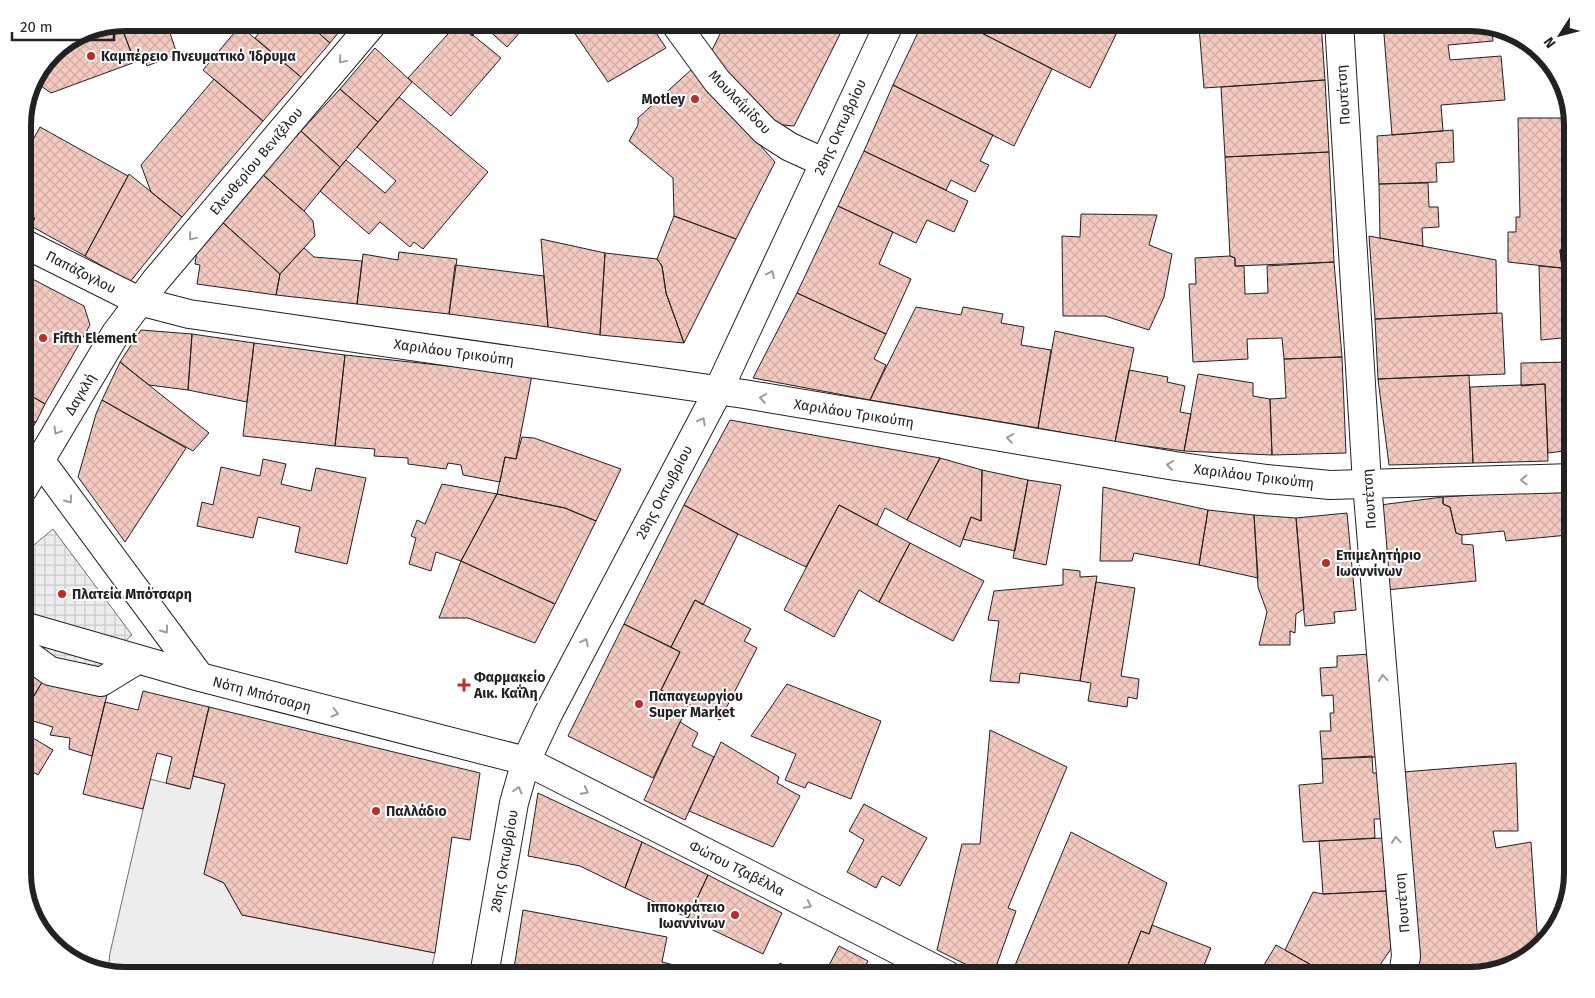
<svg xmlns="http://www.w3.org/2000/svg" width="1595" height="998" font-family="'Fira Sans',sans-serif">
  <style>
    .parking { fill: #ededed; stroke: #6f6f6f }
    .plaza { fill: url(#plaza-grid); stroke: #6f6f6f }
    .building { fill: url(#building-cross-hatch); stroke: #222 }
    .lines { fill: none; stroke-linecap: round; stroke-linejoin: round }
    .street-casing { stroke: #222; stroke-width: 30 }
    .secondary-casing { stroke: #222; stroke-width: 30 }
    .street { stroke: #fff; stroke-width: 28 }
    .secondary { stroke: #fff; stroke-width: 28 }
    .oneway { stroke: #9c9c9c }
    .poi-dot { fill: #c62828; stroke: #fff; stroke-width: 2 }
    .labels { text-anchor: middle; stroke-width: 4; stroke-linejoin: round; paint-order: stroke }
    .poi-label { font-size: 14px; font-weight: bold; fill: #222; stroke: #fff; text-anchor: start }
    .street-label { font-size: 14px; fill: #222; stroke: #fff }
    .rim { fill: none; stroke: #222; stroke-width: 6 }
  </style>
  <defs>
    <pattern id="plaza-grid" width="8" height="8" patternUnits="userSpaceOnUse" patternTransform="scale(1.25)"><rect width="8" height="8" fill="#ededed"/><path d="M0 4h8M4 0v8" fill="none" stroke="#cbcbcb"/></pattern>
    <pattern id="building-cross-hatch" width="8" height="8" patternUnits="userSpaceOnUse" patternTransform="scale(1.25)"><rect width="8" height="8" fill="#f3c9c0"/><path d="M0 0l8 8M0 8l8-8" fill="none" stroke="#d0aca5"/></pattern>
  </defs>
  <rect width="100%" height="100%" fill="#fff"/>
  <path class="parking" d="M193,776L225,784L204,874L224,883L242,915L435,953L430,975H329L317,973L316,975H125L108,970L110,953L150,779L189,789Z"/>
  <path class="plaza" d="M53,529L132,635L125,641L107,695L44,679L23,665V554Z"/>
  <path class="building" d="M125,22H173L175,28L169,30L177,54L147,66L144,56L134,60L120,23Z
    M268,22H306L330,43L301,77L255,38Z
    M306,22H347L330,43Z
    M444,22H529L507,47L483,25L472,36L458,23L452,29Z
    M567,22H649L666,48L608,82Z
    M726,22H747L758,28L761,22H767L778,29L782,22H846L794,126L772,124L710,54Z
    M923,22H960L1052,69L1014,146L893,85Z
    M960,22H1122L1090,88Z
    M1199,22H1270L1199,27Z
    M1270,22H1321L1325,80L1204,88L1199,27Z
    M1383,22H1470L1492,29L1493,41L1448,45L1450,60L1501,56L1505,100L1441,105L1443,131L1392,135Z
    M120,23L134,60L138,61L51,93L34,81L53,52L86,30Z
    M458,23L501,58L451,116L408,78Z
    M240,26L301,77L263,121L203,70Z
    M375,48L412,82L378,122L340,89Z
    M692,69L775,162L736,239L674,216L673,178L629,141L638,125V118Z
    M214,79L263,121L182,217L151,192L141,165Z
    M1325,80L1329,152L1225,157L1221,87Z
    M893,85L993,135L980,161L989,165L975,192L951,180L946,190L864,151Z
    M340,89L378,122L340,167L301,131Z
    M399,97L488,172L423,249L414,242L410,247L380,222L369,234L320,191L346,160L385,193L396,181L357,147Z
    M1518,118H1570V143H1572V250H1560L1562,268L1508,262V232H1516V217H1520Z
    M40,127L128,176L85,256L31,226L35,218L23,212V158Z
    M1453,130L1454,162L1436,163L1437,182L1379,184L1377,136Z
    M301,131L340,167L304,211L262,174Z
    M864,151L968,201L954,232L927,220L916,243L838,206Z
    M1329,152L1334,262L1235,266V258L1230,256L1225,157Z
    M129,174L182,217L130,282L85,256Z
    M262,174L304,211L313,221L315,236L280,274L220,220Z
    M1428,183L1429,207H1438L1439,227L1422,228L1423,246L1380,238L1379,184Z
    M838,206L893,232L879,264L911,279L886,334L797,293Z
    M1081,214L1157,215L1149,245L1172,254L1164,297L1149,330L1105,316H1063L1062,236L1080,237Z
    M674,216L736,239L684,343L666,293L662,266L657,259Z
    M220,220L280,274L276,295L197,284L200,265L195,264L197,251Z
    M1369,236L1496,260L1497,313L1375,319Z
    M541,239L605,253L600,335L548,327Z
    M304,248L314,257L362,261L357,304L276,295L280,274Z
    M1560,250H1572V337L1541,340L1539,266L1562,268Z
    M399,252L457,259L449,314L357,304L363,254L398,260Z
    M605,253L657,259L662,266L666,293L684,343L600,335Z
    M1230,256L1235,258V266H1244L1245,294L1268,293L1267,266L1334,262L1342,357L1284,359L1282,338L1247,339L1248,359L1193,362L1189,284H1196L1195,258Z
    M455,265L544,276L548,327L449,314Z
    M23,274L84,306L90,325L45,404L23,391Z
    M797,293L886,334L874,359L886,365L870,400L753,378Z
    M916,307L961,315L963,307L1003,314L1001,323L1024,327L1021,345L1051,350L1038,428L870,400Z
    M1502,313L1505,374L1378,379L1375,319Z
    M141,330L192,334L188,390L149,385L120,362Z
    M1055,331L1134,348L1115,442L1038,428Z
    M192,334L254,343L247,402L188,390Z
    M254,343L345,355L335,446L243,436Z
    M345,355L532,375L516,459L505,457L500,482L463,475L461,465L448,463L446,469L408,464V458L374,456L375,449L335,446Z
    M1342,357L1346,453L1272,455L1270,399L1286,398L1284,359Z
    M120,362L209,433L193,451L102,400Z
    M1572,362V450L1548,453L1545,384L1521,386V363Z
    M1129,370L1168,377L1167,382L1185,386L1180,412L1191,414L1184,451L1115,442Z
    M1198,374L1253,383V396L1270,399L1272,455L1184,451Z
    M1469,375L1473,463L1389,465L1378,379Z
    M1545,384L1548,461L1473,463L1470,387Z
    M23,391L45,404L36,422H23Z
    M102,400L186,448L125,542L78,477L96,414Z
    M730,420L940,458L907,520L885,508L877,525L839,505L806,567L738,534L684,505Z
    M23,422H36L23,443Z
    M522,437L534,438L621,469L596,521L565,508L497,494L505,457L516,459Z
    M940,458L982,470L981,521L971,517L960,547L907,520Z
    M263,459L286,464L281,484L311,491L316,468L366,478L347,564L295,552L300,527L258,517L253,538L197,526L202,502L213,505L221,467L260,476Z
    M982,470L1028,480L1015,551L963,539L971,517L981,521Z
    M1028,480L1061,485L1046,565L1013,558Z
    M442,484L497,494L461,561L436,552L431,571L409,564L416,538L411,536L417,520L425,524Z
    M1103,487L1208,510L1199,565L1134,553L1132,561H1100Z
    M1567,489H1572V542L1568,541Z
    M1567,489L1568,535L1506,541L1504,531L1462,535L1456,533L1450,507L1443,504V497Z
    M497,494L565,508L596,521L555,604L461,561Z
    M1443,497V504L1450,507L1456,533L1462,535V544L1473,545L1476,581L1386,590L1380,505Z
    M684,505L738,534L703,605L695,600L671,647L624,624Z
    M839,505L910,543L879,602L859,590L834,637L784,610Z
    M1208,510L1254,515L1258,578L1199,565Z
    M1347,513L1356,610L1334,612L1335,623L1305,626L1296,518Z
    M1254,515L1296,518L1304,609L1296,614L1295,633L1290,631V645H1259L1267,612L1258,587Z
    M910,543L984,581L953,641L879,602Z
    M461,561L555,604L535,643L468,618H439Z
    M1063,569L1080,571V577L1097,576L1080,681L1020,673L1019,683L990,681L999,621L988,620L994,591L1063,585Z
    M1096,582L1135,588L1121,676L1139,679L1137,699L1128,697L1127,707L1088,701L1091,683L1080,681Z
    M695,600L751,629L744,641L757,648L720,720L661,690L680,652L671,647Z
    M624,624L680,652L661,690L689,704L653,778L568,736Z
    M1371,654L1377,757L1322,759L1320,731H1331L1330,713H1334L1333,695L1322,696L1320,668L1337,667V656Z
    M23,665L44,679L23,714Z
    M44,679L107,695L92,756L69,749L70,738L50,735L53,727L23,718V714Z
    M787,684L881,721L851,799L808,782L805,788L785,780L796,754L751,736Z
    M143,691L209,707L190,789L166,783L172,757L157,753L143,809L83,794L105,702L138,710Z
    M209,707L480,773L470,840L452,837L435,953L242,915L224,883L204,874L225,784L193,776Z
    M680,722L698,733L692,746L714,757L685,820L644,800Z
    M990,730L1067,767L1008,908L1016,911L993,975H987L937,950L962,844H980Z
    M23,732L53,750L38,775L28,769L23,777Z
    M721,742L779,777L777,783L800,796L773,847L689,811Z
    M1372,756L1373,773H1378L1381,819H1374L1375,838L1303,842L1299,785L1323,783L1322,759Z
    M1516,763L1518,831H1493L1496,848L1531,842L1538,946L1521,962L1470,975H1419L1403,772Z
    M538,793L642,842L625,888L580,866L528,856Z
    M864,804L927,838L900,886L882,876L876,888L847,872L864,840L849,831Z
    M1071,832L1167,883L1149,934L1141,931L1124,975H1011Z
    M1383,838L1386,891L1323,894L1319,841Z
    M642,842L708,875L688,918L625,888Z
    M708,875L782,913L763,954L688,918Z
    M1386,891L1391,949L1373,975H1329L1285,950L1313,892L1323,894Z
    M523,910L667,937L662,962L678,966L676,975H513Z
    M1152,925L1211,948L1200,975H1124L1141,931L1149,934Z
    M1276,945L1285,950L1329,975H1258Z
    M839,946L868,961L861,975H824Z
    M780,963L801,975H773Z
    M875,965L895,975H869Z"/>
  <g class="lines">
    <g class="street-casing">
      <path id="street" d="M674,22L717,81L765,131L790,147L823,162
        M1339,22L1367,483L1406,956L1403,975
        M23,243L139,301
        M40,460L200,677L526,761L947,975
        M23,626L200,677
        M23,651L50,671L101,682L137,660"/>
    </g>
    <g class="secondary-casing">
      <path id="secondary" d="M139,301L189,314L744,394L1175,466L1267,479L1330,485L1572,478
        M23,489L116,333L156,280L374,22
        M484,975L514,803L526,761L548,714L718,391L890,22"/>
    </g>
    <use href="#street" class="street"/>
    <use href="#secondary" class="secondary"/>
  </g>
  <defs><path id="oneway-chevron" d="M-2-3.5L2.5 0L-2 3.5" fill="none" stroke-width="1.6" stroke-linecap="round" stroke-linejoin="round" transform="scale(1.25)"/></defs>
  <g class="oneway">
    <use href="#oneway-chevron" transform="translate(342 60) rotate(130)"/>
    <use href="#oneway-chevron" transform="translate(192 237) rotate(130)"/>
    <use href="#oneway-chevron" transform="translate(771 274) rotate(-65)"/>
    <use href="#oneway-chevron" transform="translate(763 398) rotate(-170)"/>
    <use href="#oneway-chevron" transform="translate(702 421) rotate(-62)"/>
    <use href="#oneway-chevron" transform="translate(57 431) rotate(121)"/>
    <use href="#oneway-chevron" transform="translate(1010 438) rotate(-171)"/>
    <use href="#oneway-chevron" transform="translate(1170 465) rotate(-171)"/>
    <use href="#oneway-chevron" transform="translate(1524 480) rotate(179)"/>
    <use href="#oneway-chevron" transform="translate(69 500) rotate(54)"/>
    <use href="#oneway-chevron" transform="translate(165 630) rotate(54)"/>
    <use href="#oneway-chevron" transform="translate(585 642) rotate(-62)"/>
    <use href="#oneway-chevron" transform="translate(1383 678) rotate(-95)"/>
    <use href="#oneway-chevron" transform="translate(335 713) rotate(14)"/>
    <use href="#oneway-chevron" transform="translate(518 790) rotate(-75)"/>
    <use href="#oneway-chevron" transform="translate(585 791) rotate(27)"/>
    <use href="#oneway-chevron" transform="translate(1396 840) rotate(-95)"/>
    <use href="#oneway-chevron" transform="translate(808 905) rotate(27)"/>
  </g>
  <g class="poi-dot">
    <circle cx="91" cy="56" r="5"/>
    <circle cx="695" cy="99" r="5"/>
    <circle cx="43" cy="338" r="5"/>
    <circle cx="1326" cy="563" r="5"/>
    <circle cx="62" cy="594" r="5"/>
    <path d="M461.5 677.5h5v5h5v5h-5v5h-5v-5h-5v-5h5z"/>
    <circle cx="639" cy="704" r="5"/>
    <circle cx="376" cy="811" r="5"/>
    <circle cx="735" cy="915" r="5"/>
  </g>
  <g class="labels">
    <g class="poi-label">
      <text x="101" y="61">Καμπέρειο Πνευματικό Ίδρυμα</text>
      <text x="685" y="104" text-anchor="end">Motley</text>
      <text x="53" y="343">Fifth Element</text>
      <text x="1336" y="560">Επιμελητήριο<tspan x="1336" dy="16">Ιωαννίνων</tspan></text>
      <text x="72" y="599">Πλατεία Μπότσαρη</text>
      <text x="474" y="682">Φαρμακείο<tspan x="474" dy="16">Αικ. Καΐλη</tspan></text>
      <text x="649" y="701">Παπαγεωργίου<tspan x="649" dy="16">Super Market</tspan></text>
      <text x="386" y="816">Παλλάδιο</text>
      <text x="725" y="912" text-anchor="end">Ιπποκράτειο<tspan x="725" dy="16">Ιωαννίνων</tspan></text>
    </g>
    <g class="street-label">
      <text transform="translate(1343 95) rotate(-94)" y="5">Πουτέτση</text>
      <text transform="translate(740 102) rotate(46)" y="5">Μουλαΐμίδου</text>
      <text transform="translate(840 127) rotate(-65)" y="5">28ης Οκτωβρίου</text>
      <text transform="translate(256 161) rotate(-50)" y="5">Ελευθερίου Βενιζέλου</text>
      <text transform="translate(81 272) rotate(27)" y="5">Παπάζογλου</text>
      <text transform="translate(454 352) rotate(8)" y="5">Χαριλάου Τρικούπη</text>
      <text transform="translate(80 394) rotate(-59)" y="5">Δαγκλή</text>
      <text transform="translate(854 413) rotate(9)" y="5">Χαριλάου Τρικούπη</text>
      <text transform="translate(1254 476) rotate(7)" y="5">Χαριλάου Τρικούπη</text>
      <text transform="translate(664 492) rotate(-62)" y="5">28ης Οκτωβρίου</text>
      <text transform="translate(1369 499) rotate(-94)" y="5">Πουτέτση</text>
      <text transform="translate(262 694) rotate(15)" y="5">Νότη Μπότσαρη</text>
      <text transform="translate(504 861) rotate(-80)" y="5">28ης Οκτωβρίου</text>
      <text transform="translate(737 868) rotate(27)" y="5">Φώτου Τζαβέλλα</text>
      <text transform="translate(1402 903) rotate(-95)" y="5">Πουτέτση</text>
    </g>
  </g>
  <path d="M0 0H1595V998H0ZM125 31H1470A94 94 0 0 1 1564 125V873A94 94 0 0 1 1470 967H125A94 94 0 0 1 31 873V125A94 94 0 0 1 125 31Z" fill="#fff" fill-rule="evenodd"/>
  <path class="rim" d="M125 31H1470A94 94 0 0 1 1564 125V873A94 94 0 0 1 1470 967H125A94 94 0 0 1 31 873V125A94 94 0 0 1 125 31Z"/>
  <g transform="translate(1560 35) rotate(234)" stroke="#ffffff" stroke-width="4" paint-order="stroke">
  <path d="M0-4L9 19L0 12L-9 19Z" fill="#222222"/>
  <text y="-8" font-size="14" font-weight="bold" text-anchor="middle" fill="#222222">N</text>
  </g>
  <path d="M12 32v8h102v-8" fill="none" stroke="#222222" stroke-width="2.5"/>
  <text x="20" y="32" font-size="15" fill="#222222" stroke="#ffffff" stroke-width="4" paint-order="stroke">20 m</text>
</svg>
